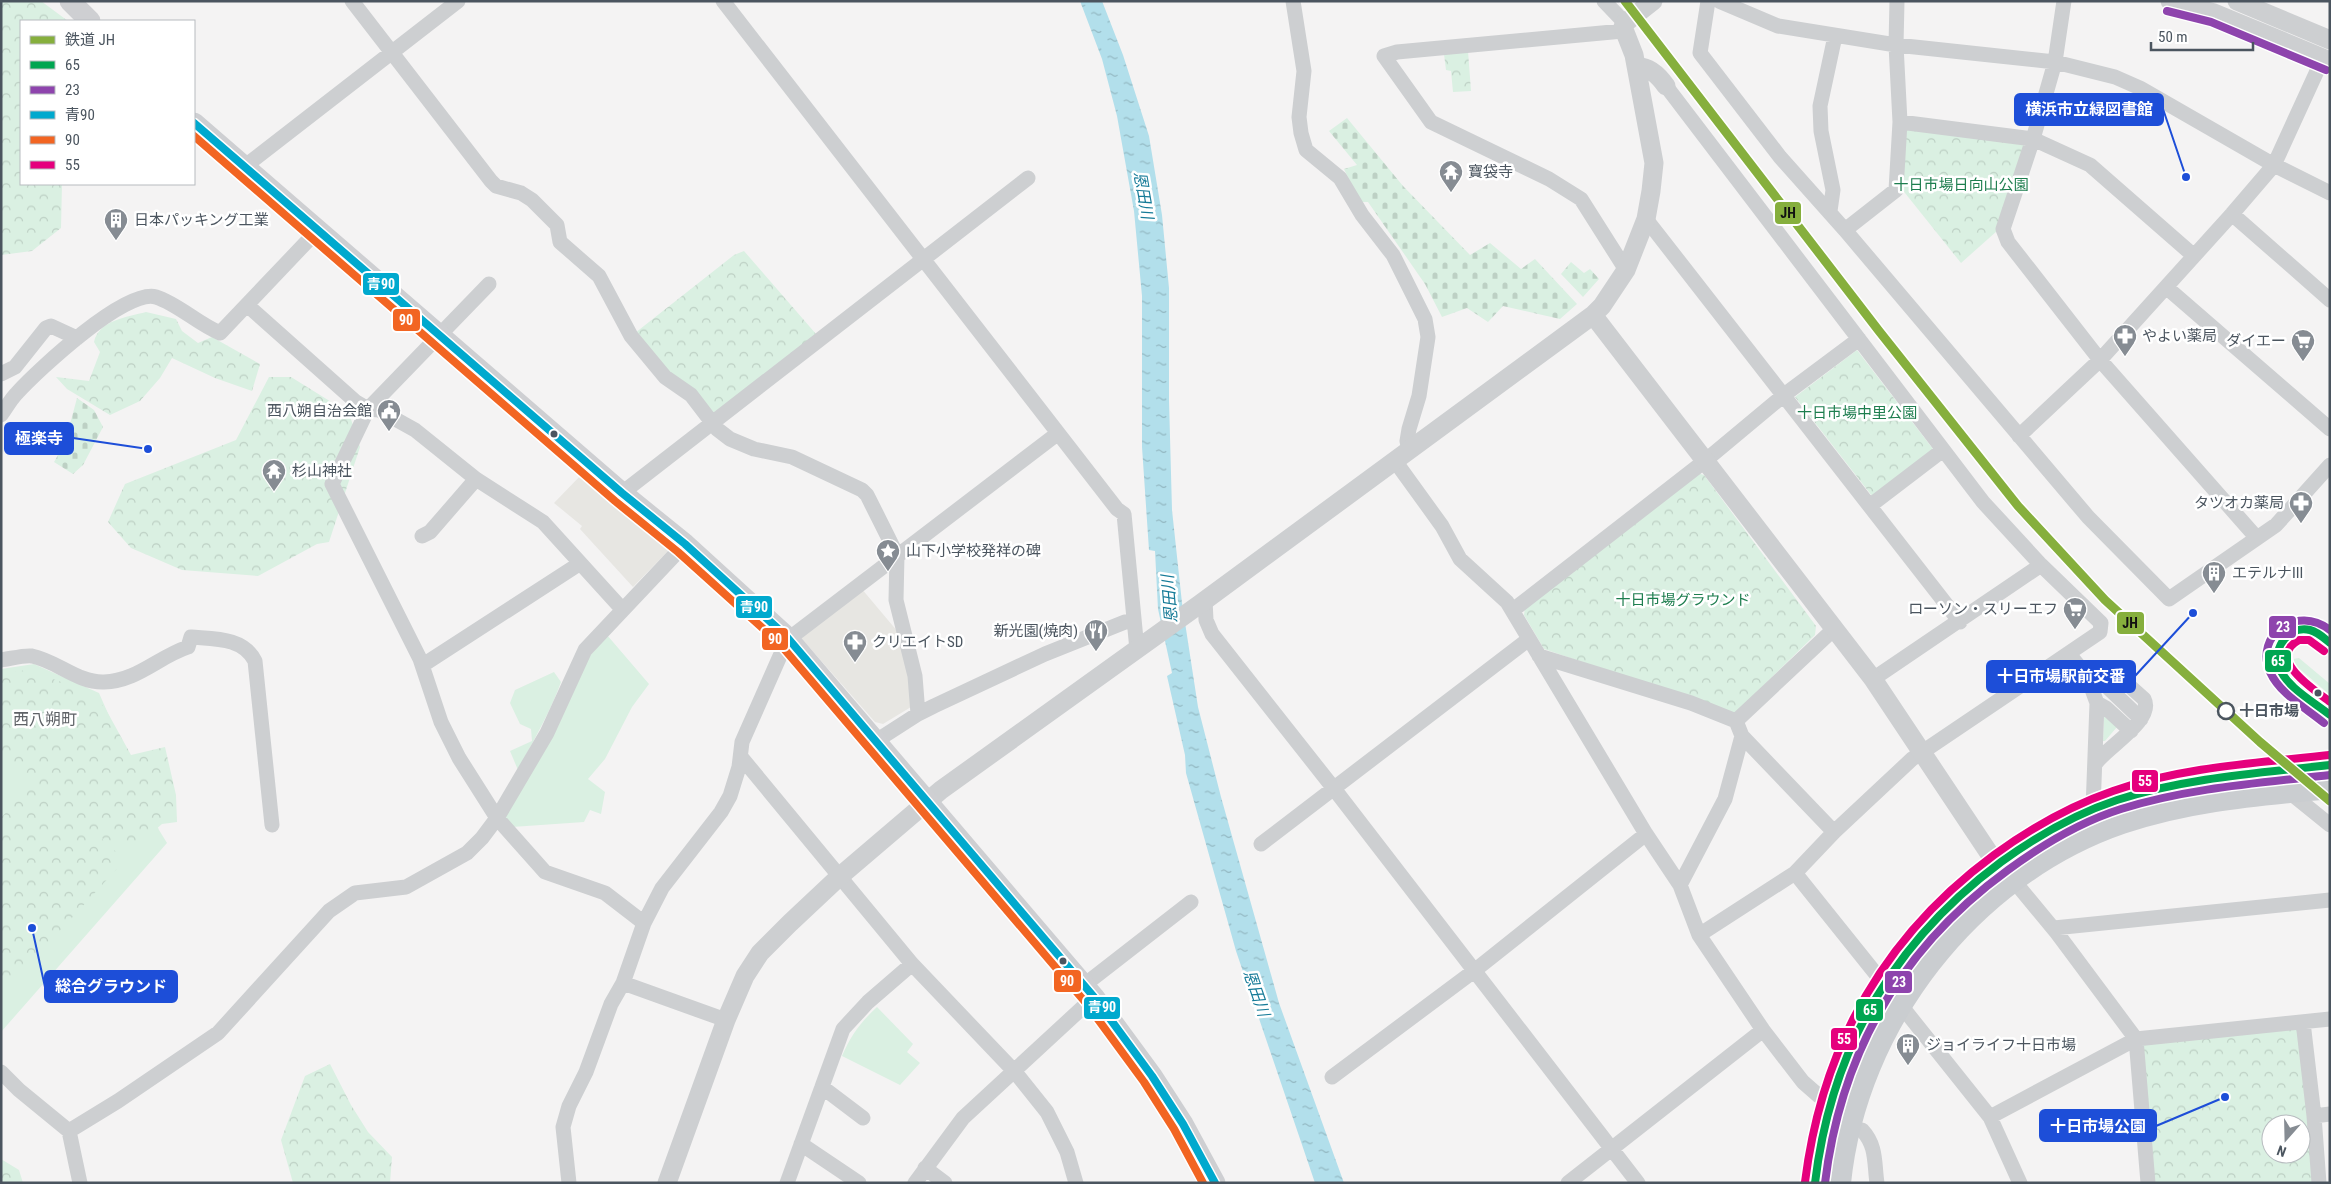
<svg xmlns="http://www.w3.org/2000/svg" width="2331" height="1184" font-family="'Roboto Condensed','Noto Sans JP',sans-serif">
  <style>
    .commercial { fill: #e7e6e2 }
    .grass { fill: #daf0e2 }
    .forest { fill: url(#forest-crowns); fill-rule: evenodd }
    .cemetery { fill: url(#cemetery-stones) }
    .water { fill: url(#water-ripples) }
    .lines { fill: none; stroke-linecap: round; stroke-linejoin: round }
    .minor { stroke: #cdcfd1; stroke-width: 15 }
    .tertiary { stroke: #cdcfd1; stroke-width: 19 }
    .secondary { stroke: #cecfd2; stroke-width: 21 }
    .primary { stroke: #cacdd0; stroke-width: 24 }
    .bus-1-casing { stroke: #fff; stroke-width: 11 }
    .bus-2-casing { stroke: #fff; stroke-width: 11 }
    .bus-3-casing { stroke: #fff; stroke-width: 11 }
    .bus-4-casing { stroke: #fff; stroke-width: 11 }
    .bus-5-casing { stroke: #fff; stroke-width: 11 }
    .bus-1 { stroke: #00a651; stroke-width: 8 }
    .bus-2 { stroke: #8e44ad; stroke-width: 8 }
    .bus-3 { stroke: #00a9ce; stroke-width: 8 }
    .bus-4 { stroke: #f26522; stroke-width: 8 }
    .bus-5 { stroke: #e5007d; stroke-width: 8 }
    .rail-1-casing { stroke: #fff; stroke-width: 12 }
    .rail-1 { stroke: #86af3d; stroke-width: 9 }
    .bus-dot { fill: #4b555f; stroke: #fff; stroke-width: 2 }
    .stop-dot { fill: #fff; stroke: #4b555f; stroke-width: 2.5 }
    .labels { text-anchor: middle; stroke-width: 5; stroke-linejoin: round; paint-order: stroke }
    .poi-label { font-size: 15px; fill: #4b555f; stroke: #fff; text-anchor: start }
    .park-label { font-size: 15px; fill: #1e7e4f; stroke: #fff }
    .stop-label { font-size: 15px; font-weight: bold; fill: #4b555f; stroke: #fff; text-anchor: start }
    .water-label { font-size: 16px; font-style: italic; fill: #167b98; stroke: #fff }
    .neighbourhood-label { font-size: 16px; fill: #5f6267; stroke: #fff }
    .leader { fill: none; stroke: #1d4ed8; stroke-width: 2 }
    .callout-dot { fill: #1d4ed8; stroke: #fff; stroke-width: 2 }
    .callout { fill: #1d4ed8; stroke: #1d4ed8; stroke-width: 2 }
    .callout-label { font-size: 16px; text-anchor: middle; font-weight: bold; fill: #fff }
    .line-badge { stroke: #fff; stroke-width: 2 }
    .badge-label { font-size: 14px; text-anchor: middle; font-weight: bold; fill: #fff }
    .pale-badge-label { font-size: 14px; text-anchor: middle; font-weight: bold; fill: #111 }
  </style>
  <defs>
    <pattern id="forest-crowns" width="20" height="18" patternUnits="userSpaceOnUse" patternTransform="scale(1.25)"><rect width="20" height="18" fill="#daf0e2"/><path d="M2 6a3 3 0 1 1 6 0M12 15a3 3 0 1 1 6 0" fill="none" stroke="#bdd0c4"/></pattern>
    <pattern id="cemetery-stones" width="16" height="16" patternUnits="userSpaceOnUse" patternTransform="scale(1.25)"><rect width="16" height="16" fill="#daf0e2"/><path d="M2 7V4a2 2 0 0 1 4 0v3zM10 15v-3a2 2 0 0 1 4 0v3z" fill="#bdd0c4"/></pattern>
    <pattern id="water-ripples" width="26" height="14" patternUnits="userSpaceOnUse" patternTransform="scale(1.25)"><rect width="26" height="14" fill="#b2dfeb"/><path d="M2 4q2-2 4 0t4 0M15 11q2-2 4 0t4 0" fill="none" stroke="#93b8c2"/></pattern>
  </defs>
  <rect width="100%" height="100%" fill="#f4f3f3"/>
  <path class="commercial" d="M582,474L670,549L633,587L580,529L582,526L554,503Z
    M861,588L898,632L909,678L911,707L883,724L875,722L802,639L803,633Z"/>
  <path class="grass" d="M607,635L649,684L632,707L605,759L588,779L605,792L601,814L590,810L584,822L512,827L503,818L558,726L582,665Z
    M2299,658L2330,684V695L2294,664L2293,659Z
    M34,664L99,693L159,830L167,843L1,1032V669Z
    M554,672L561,682C550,713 533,741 518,770L510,751L532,741L531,729L520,724L510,703L515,690Z
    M2104,716L2117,727L2105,741H2103Z
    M877,1007L913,1044L907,1052L920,1063L900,1085L842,1056C851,1035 861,1022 877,1007Z"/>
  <path class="forest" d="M1,1H41L68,21H21V184H62L61,228L32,251L1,255Z
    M1468,51L1471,91L1453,92L1451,71L1446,70L1444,54Z
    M1905,129L2024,145L1997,231L1961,263L1901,188Z
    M744,251L816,334L713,414L670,374L635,333L734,255Z
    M146,312L176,319L182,331L198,343L212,337L260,364L252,391L215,378L172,358L160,378L140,401L110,415L67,389L56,377L89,381L100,352L94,342C99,320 127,317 146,312Z
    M1857,350L1933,449L1872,496L1795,397Z
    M269,377H291L349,413L360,447L329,542L317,544L258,576L182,570L131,548L108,522L125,484L236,440Z
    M1697,473L1704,475L1816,626L1815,635L1734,714L1544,649L1524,615L1525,607Z
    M27,670L70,685L104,706L131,755L165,747L176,795L177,822L162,824L134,848L101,838L125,860L1,995V818L34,781L1,755V674Z
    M2303,1022L2318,1183H2153L2136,1039ZM2271,1124H2301V1154H2271Z
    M330,1064L351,1105L368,1132L392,1157L390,1183H293L281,1140L305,1076Z
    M1,1159L19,1170L23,1183H1Z"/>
  <path class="cemetery" d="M1347,118L1403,186L1470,255L1490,243L1521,269L1535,259L1577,304L1560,319L1503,306L1488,322L1467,308L1442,317L1425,284L1368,202H1360L1344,169L1357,165L1329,131Z
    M1571,262L1584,273L1590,269L1599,279L1583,297L1561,274Z
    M77,398L94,410L103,427L83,465L73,474L54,462L65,443Z"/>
  <path class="water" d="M1080,1H1102L1123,55L1149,136L1162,215L1169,288V400L1172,510L1182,603L1198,707L1221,797L1279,1003L1344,1183H1315L1236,951L1186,773L1185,755L1167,676L1172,673L1158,609L1155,551L1149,550L1142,447V296L1134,211L1117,116L1102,59Z"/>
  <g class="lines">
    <path class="minor" d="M352,1L491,181L496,186L521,193L532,200L557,225L560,242L599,276L631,336L665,377L691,395L717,429L730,439L754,449L792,457L862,490L867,495L897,555L896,600L915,676L918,714
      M723,1L1117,509L1124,514L1137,650
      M1293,1L1304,71L1299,117L1301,133L1306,150L1340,178L1362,215L1393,255L1425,319L1428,337L1419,396L1409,429L1407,441L1409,450
      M1604,1L1625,23
      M1708,1L1700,53L1780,157L1845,230
      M1719,1L1778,26L1896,45L2055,62L2115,77L2140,88L2274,165L2330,193
      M1897,1L1896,45L1900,122L1896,190L1845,230L2088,517L2169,599L2276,525L2330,465
      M2064,1L2055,62L2033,139L2003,229L2008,242L2100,360L2256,537
      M1623,31L1397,52L1384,56L1431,122L1549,179L1581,199L1626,270
      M1666,86L1983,502L2041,565L2101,623L2100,632L1912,759L1834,832L1795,873L1699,935
      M1900,122L2033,139L2090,165L2194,256
      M244,167L458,1
      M1830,211L1833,190L1821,131L1820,106L1835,36
      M2232,214L2330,300
      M1646,219L1960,622
      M2166,287L2330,429
      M247,305L356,402L368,409L489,284
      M1,374L15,367L46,328L51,326L77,338
      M1,415C6,408 11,399 17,393C38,370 126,288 156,297C178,304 198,324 220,333L317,231
      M2019,436L2100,360L2232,214L2274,165L2323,58
      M1395,461L1442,526L1460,559L1507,602L1646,834L1680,885L1699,935L1763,1030L1803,1082L1819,1096
      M622,493L1028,178
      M1871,505L1943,450
      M422,536L430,532L476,479
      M1205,600L1206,620L1212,634L1335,790L1638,1183
      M622,609L543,522L476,479L415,430L379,410L368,409L332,484L420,659L441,722L459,758L497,818L545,872L605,893L644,923
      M1513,610L1706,460L1784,395L1859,339
      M2069,654L2087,676L2097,703L2093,809
      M1539,656L1691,703L1736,721L1742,736L1725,799L1680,885
      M1,660C10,659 23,655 32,656C57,661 78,683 104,682C137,681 158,657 188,647L191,637C214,639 243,637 255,661L272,825
      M423,665L579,564
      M2087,676L2097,677L2115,673L2144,699C2155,720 2107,747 2096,763
      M1873,679L2041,565
      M2092,682L2097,677L2141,719
      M2097,703L2106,708L2131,731
      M1736,721L1834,629
      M1742,736L1834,832
      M876,741L918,714L934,706L1045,654L1125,622L1133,621
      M741,757L912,964L1015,1072L1047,1112L1067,1152L1076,1183
      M2288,791L2330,825
      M1261,844L1529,639
      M1795,873L1884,984
      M2014,881L2057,933L2136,1039L2148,1183
      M2054,928L2330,900
      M623,983L726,1020
      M1083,986L1191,902
      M1899,1003L1990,1117L2136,1039L2330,1019
      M2303,1022L2314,1116L2319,1183
      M1,1072L19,1090L69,1131L80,1183
      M1332,1077L1474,971L1646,834
      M822,1087L863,1118
      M2314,1116L2330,1114
      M1990,1117L2020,1183
      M1862,1130C1877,1146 1874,1163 1877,1183
      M69,1131L118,1101L218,1033L329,911L355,893L406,887L467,853L482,838L497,818L547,733L585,650L685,544
      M801,1144L859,1183
      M925,1168L945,1183
      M569,1183L563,1127L569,1106L586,1072L611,1004L623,983L644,923L662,888L721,812L730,796L739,767L742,742L780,656L792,643L795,634L1057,434
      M787,1183L843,1029L868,1002L912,964
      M915,1183L963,1118L1094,997
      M1568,1183L1763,1030"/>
    <path class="tertiary" d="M2170,1L2214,13L2330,61
      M2237,1L2330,40
      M1637,67C1649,66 1659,76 1666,86
      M1593,315L1873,679L1997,865L2007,874
      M667,1183L726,1020L745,976L760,953L790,923L839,877L941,790L1200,604L1593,315L1602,306L1626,270L1646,219L1651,191L1654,163L1634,55L1623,27L1625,23L1653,1"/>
    <path class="secondary" d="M70,1L90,21
      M194,123L622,493L685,544L786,636L1094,997L1152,1076L1183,1124L1215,1183"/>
    <path class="primary" d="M1815,1183C1821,1114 1847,1043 1883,984C1930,908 2032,827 2117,800C2186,779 2258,773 2330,765
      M1839,1183C1855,1024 1970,874 2122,822C2189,799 2260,794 2330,787"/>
    <g class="bus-1-casing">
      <path id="bus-1" d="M2330,643C2324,638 2318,632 2310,630C2290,625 2272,647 2279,667C2286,687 2314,702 2330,715
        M1815,1183C1831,1050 1893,942 2001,862C2037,836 2075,814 2117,800C2185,778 2259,773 2330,765"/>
    </g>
    <g class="bus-2-casing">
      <path id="bus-2" d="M2167,11L2211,22L2326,70
        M2324,723C2306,708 2280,694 2270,672C2254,635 2297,604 2330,630
        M1825,1183C1841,1052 1902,947 2008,870C2042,845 2080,822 2121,809C2188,788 2260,783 2330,775"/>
    </g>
    <g class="bus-3-casing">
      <path id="bus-3" d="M194,123L622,493L685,544L786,636L1094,997L1152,1076L1183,1124L1215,1183"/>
    </g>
    <g class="bus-4-casing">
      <path id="bus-4" d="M194,136L615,501L678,552L779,643L1086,1003L1144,1082L1174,1129L1203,1183"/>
    </g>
    <g class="bus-5-casing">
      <path id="bus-5" d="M2324,651L2309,640H2299C2265,659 2315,690 2330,702
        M1805,1182C1822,1047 1884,936 1994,855C2031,828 2070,806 2113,791C2182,767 2257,763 2329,755"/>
    </g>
    <use href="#bus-1" class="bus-1"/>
    <use href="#bus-2" class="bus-2"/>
    <use href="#bus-3" class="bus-3"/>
    <use href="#bus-4" class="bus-4"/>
    <use href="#bus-5" class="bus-5"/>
    <g class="rail-1-casing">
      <path id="rail-1" d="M1625,1L1879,331L2018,506L2105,600L2260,742L2330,801"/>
    </g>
    <use href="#rail-1" class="rail-1"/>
  </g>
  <defs>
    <g id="temple-pin" transform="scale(1.25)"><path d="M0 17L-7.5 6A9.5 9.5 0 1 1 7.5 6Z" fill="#868c93" stroke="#fff"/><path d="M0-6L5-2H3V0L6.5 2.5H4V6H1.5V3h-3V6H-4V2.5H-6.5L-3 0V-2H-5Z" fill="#fff"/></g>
    <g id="building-pin" transform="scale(1.25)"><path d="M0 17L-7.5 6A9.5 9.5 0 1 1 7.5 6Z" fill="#868c93" stroke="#fff"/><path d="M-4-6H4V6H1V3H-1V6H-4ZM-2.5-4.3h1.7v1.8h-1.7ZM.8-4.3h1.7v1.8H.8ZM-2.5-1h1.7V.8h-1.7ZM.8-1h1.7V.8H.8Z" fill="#fff"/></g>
    <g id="pharmacy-pin" transform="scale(1.25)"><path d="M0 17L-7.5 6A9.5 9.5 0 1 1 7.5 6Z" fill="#868c93" stroke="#fff"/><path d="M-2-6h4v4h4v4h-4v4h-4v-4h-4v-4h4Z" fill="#fff"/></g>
    <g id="supermarket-pin" transform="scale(1.25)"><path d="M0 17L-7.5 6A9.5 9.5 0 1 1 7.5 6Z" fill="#868c93" stroke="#fff"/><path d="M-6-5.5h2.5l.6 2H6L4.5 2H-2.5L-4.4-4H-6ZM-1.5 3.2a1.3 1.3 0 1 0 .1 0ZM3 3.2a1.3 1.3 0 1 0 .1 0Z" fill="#fff"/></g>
    <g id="civic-pin" transform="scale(1.25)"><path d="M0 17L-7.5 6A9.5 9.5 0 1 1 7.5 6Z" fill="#868c93" stroke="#fff"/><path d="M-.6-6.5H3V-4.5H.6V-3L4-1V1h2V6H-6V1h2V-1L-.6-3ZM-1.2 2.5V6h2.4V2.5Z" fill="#fff"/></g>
    <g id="sight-pin" transform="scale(1.25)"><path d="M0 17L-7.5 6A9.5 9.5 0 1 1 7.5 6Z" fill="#868c93" stroke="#fff"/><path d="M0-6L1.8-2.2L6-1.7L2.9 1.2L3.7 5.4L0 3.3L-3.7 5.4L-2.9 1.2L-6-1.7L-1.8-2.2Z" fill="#fff"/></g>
    <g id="restaurant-pin" transform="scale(1.25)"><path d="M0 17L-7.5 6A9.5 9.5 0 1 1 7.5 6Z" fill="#868c93" stroke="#fff"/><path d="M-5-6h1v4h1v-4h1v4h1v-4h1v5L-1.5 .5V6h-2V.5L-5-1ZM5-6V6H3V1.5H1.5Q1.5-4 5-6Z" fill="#fff"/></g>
  </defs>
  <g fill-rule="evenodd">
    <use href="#temple-pin" x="1451" y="172"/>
    <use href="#building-pin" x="116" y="220"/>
    <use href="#pharmacy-pin" x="2125" y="336"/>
    <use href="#supermarket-pin" x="2303" y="341"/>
    <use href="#civic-pin" x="389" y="411"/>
    <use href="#temple-pin" x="274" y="471"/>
    <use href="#pharmacy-pin" x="2301" y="503"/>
    <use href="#sight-pin" x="888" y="551"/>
    <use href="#building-pin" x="2214" y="573"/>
    <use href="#supermarket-pin" x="2075" y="609"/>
    <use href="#restaurant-pin" x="1096" y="631"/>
    <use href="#pharmacy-pin" x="855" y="642"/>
    <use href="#building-pin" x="1908" y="1045"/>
  </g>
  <g class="bus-dot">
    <circle cx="554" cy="434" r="4.5"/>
    <circle cx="2318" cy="693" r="4.5"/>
    <circle cx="1063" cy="961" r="4.5"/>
  </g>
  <circle class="stop-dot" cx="2226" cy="711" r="8"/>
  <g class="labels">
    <g class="poi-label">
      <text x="1468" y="177">寶袋寺</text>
      <text x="134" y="225">日本パッキング工業</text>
      <text x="2142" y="341">やよい薬局</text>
      <text x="2286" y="346" text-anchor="end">ダイエー</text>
      <text x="372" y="416" text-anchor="end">西八朔自治会館</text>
      <text x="292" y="476">杉山神社</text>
      <text x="2284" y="508" text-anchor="end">タツオカ薬局</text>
      <text x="906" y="556">山下小学校発祥の碑</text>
      <text x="2232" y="578">エテルナIII</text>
      <text x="2058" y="614" text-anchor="end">ローソン・スリーエフ</text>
      <text x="1078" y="636" text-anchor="end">新光園(焼肉)</text>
      <text x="872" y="647">クリエイトSD</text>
      <text x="1926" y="1050">ジョイライフ十日市場</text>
    </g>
    <g class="park-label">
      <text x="1961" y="190">十日市場日向山公園</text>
      <text x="1857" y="418">十日市場中里公園</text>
      <text x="1683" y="605">十日市場グラウンド</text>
    </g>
    <g class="stop-label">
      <text x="2239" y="716">十日市場</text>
    </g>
    <g class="water-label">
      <text transform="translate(1144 195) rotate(80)" y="6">恩田川</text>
      <text transform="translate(1169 599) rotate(-95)" y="6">恩田川</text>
      <text transform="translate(1257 993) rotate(71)" y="6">恩田川</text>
    </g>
    <g class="neighbourhood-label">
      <text x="45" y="725">西八朔町</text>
    </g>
  </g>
  <path class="leader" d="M2186 177L2163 109M148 449L73 438M2193 613L2135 676M32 928L45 987M2225 1097L2156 1126"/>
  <g class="callout-dot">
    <circle cx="2186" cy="177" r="5"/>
    <circle cx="148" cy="449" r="5"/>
    <circle cx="2193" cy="613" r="5"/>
    <circle cx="32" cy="928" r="5"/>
    <circle cx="2225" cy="1097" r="5"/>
  </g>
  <g class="callout">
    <rect x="2015" y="94" width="148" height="31" rx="5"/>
    <rect x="5" y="423" width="68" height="31" rx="5"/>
    <rect x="1987" y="661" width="148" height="31" rx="5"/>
    <rect x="45" y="971" width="132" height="31" rx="5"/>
    <rect x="2040" y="1110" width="116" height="31" rx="5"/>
  </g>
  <g class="callout-label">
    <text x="2089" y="115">横浜市立緑図書館</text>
    <text x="39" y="444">極楽寺</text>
    <text x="2061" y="682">十日市場駅前交番</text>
    <text x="111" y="992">総合グラウンド</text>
    <text x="2098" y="1132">十日市場公園</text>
  </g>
  <g class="line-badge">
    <rect x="1774" y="201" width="28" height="24" rx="5" fill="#86af3d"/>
    <rect x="362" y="272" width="38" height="24" rx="5" fill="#00a9ce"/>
    <rect x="392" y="308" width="29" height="24" rx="5" fill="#f26522"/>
    <rect x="735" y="595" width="38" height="24" rx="5" fill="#00a9ce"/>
    <rect x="2116" y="611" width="29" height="24" rx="5" fill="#86af3d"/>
    <rect x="2268" y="615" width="29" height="24" rx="5" fill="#8e44ad"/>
    <rect x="761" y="627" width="28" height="24" rx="5" fill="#f26522"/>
    <rect x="2264" y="649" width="28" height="24" rx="5" fill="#00a651"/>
    <rect x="2131" y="769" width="28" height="24" rx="5" fill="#e5007d"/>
    <rect x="1053" y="969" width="29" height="24" rx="5" fill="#f26522"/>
    <rect x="1884" y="970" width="29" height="24" rx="5" fill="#8e44ad"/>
    <rect x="1083" y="996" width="38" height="24" rx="5" fill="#00a9ce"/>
    <rect x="1855" y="998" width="29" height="24" rx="5" fill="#00a651"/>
    <rect x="1830" y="1027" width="28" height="24" rx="5" fill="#e5007d"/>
  </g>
  <g class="badge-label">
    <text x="381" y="289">青90</text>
    <text x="406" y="325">90</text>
    <text x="754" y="612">青90</text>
    <text x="2283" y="632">23</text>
    <text x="775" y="644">90</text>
    <text x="2278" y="666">65</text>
    <text x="2145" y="786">55</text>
    <text x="1067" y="986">90</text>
    <text x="1899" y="987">23</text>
    <text x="1102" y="1012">青90</text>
    <text x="1870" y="1015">65</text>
    <text x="1844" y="1044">55</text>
  </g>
  <g class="pale-badge-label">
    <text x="1788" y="218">JH</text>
    <text x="2130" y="628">JH</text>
  </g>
  <rect width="2331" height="1184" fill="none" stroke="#4b555f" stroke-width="5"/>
  <rect x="20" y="20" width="175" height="165" fill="#ffffff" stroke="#b7bbbf"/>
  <rect x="30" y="36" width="25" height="8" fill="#86af3d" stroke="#b7bbbf"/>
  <text x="65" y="45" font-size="15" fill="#4b555f">鉄道 JH</text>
  <rect x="30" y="61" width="25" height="8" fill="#00a651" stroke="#b7bbbf"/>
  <text x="65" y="70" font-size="15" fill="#4b555f">65</text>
  <rect x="30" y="86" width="25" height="8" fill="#8e44ad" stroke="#b7bbbf"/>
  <text x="65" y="95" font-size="15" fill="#4b555f">23</text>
  <rect x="30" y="111" width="25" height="8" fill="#00a9ce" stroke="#b7bbbf"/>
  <text x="65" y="120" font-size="15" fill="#4b555f">青90</text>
  <rect x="30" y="136" width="25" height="8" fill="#f26522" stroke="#b7bbbf"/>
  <text x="65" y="145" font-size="15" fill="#4b555f">90</text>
  <rect x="30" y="161" width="25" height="8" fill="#e5007d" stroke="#b7bbbf"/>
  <text x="65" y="170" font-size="15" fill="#4b555f">55</text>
  <g transform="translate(2286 1139) rotate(200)"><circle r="24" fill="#ffffff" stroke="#b7bbbf"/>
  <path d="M0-4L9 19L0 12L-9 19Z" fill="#868c93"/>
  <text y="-8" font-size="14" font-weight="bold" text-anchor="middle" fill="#4b555f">N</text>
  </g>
  <path d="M2151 42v8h102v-8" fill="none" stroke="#4b555f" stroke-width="2.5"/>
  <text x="2158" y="42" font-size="15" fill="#4b555f" stroke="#ffffff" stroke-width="4" paint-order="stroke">50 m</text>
</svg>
